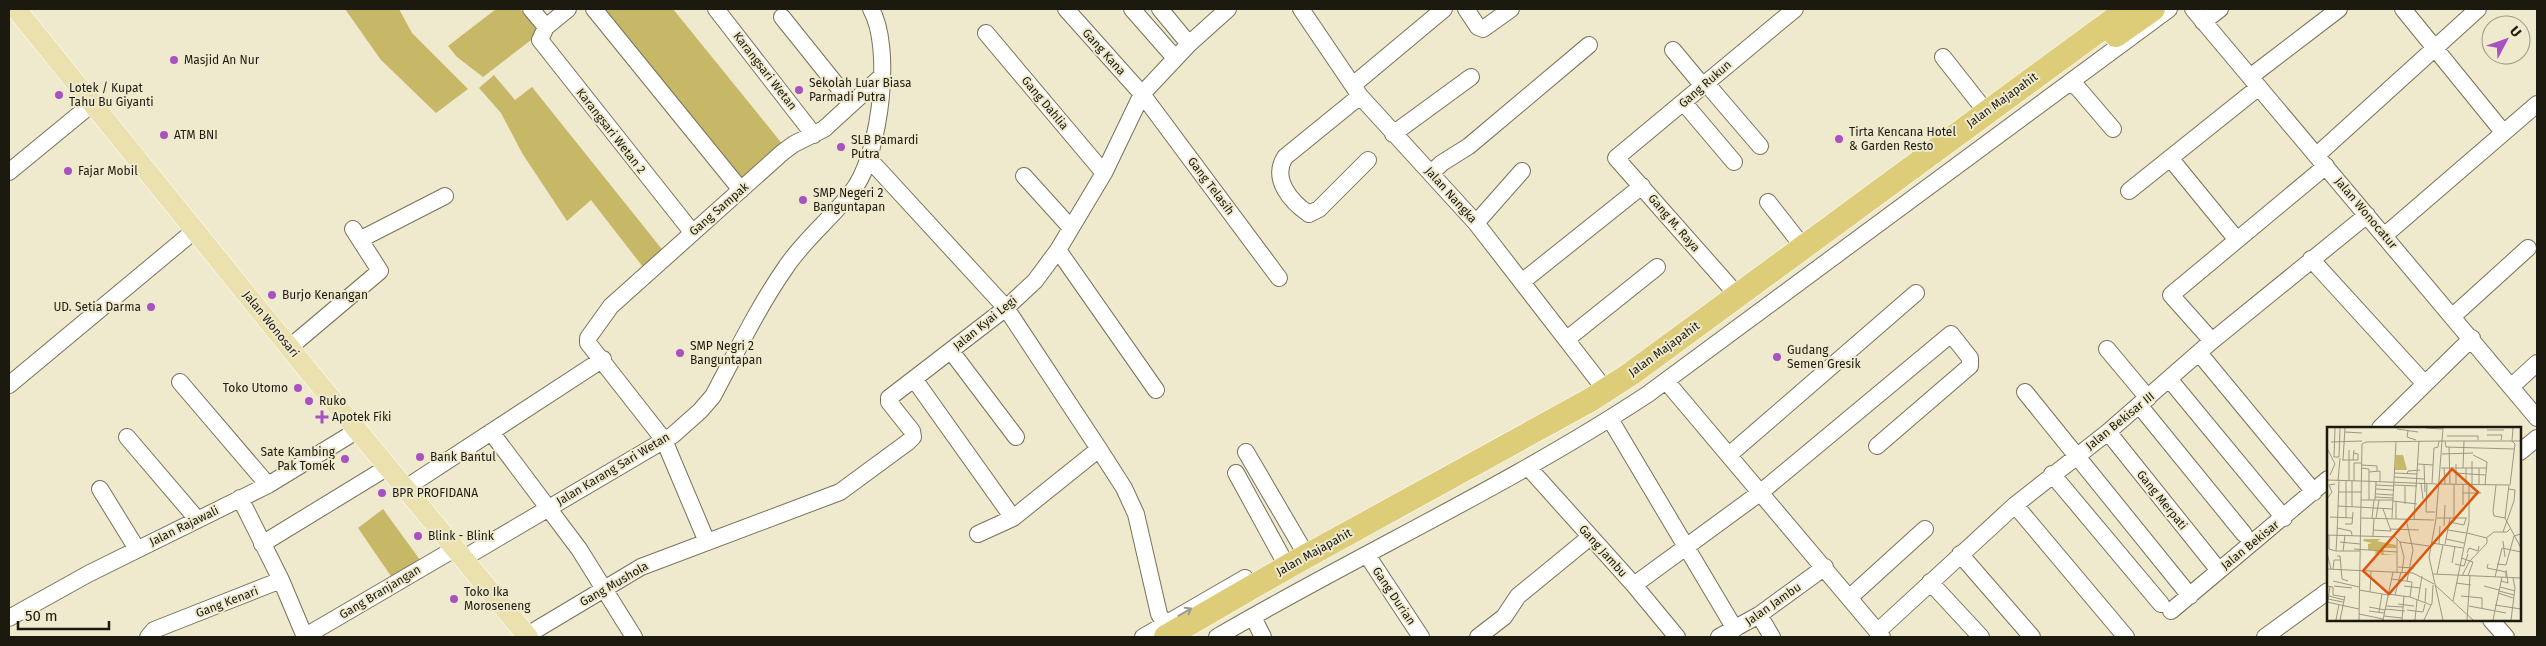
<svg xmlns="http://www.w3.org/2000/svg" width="2546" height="646" font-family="'Fira Sans',sans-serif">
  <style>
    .green { fill: #c7b868 }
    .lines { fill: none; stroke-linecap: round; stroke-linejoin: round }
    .minor-casing { stroke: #777259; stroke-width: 18 }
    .major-casing { stroke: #fff; stroke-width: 21 }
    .highway-casing { stroke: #fff; stroke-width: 25 }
    .minor { stroke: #fff; stroke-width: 16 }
    .major { stroke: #ebe1ae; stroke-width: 20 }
    .highway { stroke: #decd78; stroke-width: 24 }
    .oneway { stroke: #999893 }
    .poi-dot { fill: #a752c0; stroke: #efeace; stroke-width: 2 }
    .labels { text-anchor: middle; stroke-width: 4; stroke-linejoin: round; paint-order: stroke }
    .street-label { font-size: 12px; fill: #1c1a0f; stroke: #efeace }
    .poi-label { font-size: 12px; fill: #1c1a0f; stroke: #efeace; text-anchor: start }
    .inset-road { fill: none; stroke: #9b9782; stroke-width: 1 }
    .view { fill: #de560c; fill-opacity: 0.15; stroke: #de560c; stroke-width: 2.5 }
    .inset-edge { fill: none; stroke: #1c1a0f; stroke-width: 2.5 }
  </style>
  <rect width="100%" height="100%" fill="#efeace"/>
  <path class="green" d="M345,9H399L412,33L468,89L436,113L381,60Z
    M496,9H520L538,30L531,40L483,77L457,57L448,46Z
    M595,9H673L784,146L737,184Z
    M494,75L515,100L532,87L665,253L646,271L591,200L567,221L522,153L501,113L479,88Z
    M383,509L423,564L395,582L358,528Z"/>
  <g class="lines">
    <g class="minor-casing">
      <path id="minor" d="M531,9L546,27
        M568,9L546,27L540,40L692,232
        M594,9L741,190
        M716,9L814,135
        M1066,9L1142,94L1279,278
        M1132,9L1175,58
        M1160,9L1189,44
        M1301,9L1360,96L1476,223L1600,383
        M1466,9L1478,27L1483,29L1511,9
        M2193,9L2537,418
        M2403,9L2503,132
        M782,17L851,103
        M2203,22L2220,9
        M986,33L1104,173
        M1673,50L1703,86
        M1943,57L1980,104
        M2250,77L2339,9
        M1706,83L1760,146
        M2069,84L2077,87L2113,129
        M1353,85L1444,9
        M1360,96L1285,157C1271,179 1291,202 1309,214L1319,209L1368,160
        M1684,103L1734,162
        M1393,134L1471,77
        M2317,155L2478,9
        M2170,158L2237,240
        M869,159L1006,308L1099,449L1124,488L1136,514L1159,614L1165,624
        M9,172L93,103
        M1431,173L1442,163L1469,146L1589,45
        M1024,176L1071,228
        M2129,191L2259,87
        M1768,202L1797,239
        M1476,223L1522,171
        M2385,235L2537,104
        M361,239L445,196
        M1058,250L1156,390
        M2311,259L2425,384
        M1523,281L1642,186
        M1731,288L1616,158L1795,9
        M2453,316L2528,248
        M1567,339L1657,267
        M2212,341L2171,295L2326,166
        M290,347L380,271L353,229
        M2107,349L2148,398
        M951,351L1016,437
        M2199,353L2314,492
        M914,379L1013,518
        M2170,380L2284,518
        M1666,381L1882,637
        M180,382L268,485
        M9,385L194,231
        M2512,386L2537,363
        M2025,392L2190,596
        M2139,405L2244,534
        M1610,419L1735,629
        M2380,428L2472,338
        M491,432L579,549L634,637
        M2108,432L2217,568
        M127,437L197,519
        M1246,452L1301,546
        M2520,452L2537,438
        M1729,455L1916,293
        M1528,467L1634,585L1677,637
        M1236,473L1282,557
        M2052,474L2161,604
        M100,489L137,549
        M404,489L603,359
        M240,498L281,580L305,637
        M2015,505L2126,637
        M978,534L1013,518L1099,449
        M707,542L664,440L588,343V338L611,306L783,152L794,144L824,129L882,76
        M262,544L388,467
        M1960,554L2032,637
        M1367,555L1421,637
        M464,558L673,435L700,411L713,396C736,353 758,307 786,267C806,237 836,215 856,186C880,149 893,48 871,9
        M1930,582L1981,637
        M1634,585L1761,492L1951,334L1970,358V366L1877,446
        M1849,598L1925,529
        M2171,611L2328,479
        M1759,615L1772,637
        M1253,617L1263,637
        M9,618L88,574L268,485L358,430
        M2491,620L2506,637
        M1877,632L2015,505L2108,432L2212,341L2367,215
        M148,637L154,630L281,580
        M304,637L456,548
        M524,637L641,567L840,492L908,442L913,437L912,431L889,402V398L1006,308L1035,281L1058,250L1104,173L1142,94L1189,44L1228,9
        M1143,637L1245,578
        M1217,637C1359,554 1510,485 1648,394L2169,9
        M1478,637L1504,617L1518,596L1590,537
        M1719,637L1759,615L1825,567
        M2265,637L2328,591"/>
    </g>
    <g class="major-casing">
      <path id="major" d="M16,9L306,368L528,637"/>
    </g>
    <g class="highway-casing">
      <path id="highway" d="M2116,35L2153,9
        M1166,637L1294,563L1592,399L1632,373L2128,9"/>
    </g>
    <use href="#minor" class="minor"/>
    <use href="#major" class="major"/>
    <use href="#highway" class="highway"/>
  </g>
  <defs><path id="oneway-shaft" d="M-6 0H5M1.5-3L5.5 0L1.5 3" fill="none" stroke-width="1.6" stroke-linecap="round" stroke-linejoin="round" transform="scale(1.25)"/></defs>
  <use class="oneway" href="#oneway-shaft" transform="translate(1185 612) rotate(-30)"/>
  <g class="poi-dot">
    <circle cx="174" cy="60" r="5"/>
    <circle cx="799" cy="90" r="5"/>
    <circle cx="59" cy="95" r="5"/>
    <circle cx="164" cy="135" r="5"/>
    <circle cx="1839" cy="139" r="5"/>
    <circle cx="841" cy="147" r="5"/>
    <circle cx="68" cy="171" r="5"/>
    <circle cx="803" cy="200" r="5"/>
    <circle cx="272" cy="295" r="5"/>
    <circle cx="151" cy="307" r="5"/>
    <circle cx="680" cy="353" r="5"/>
    <circle cx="1777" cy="357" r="5"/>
    <circle cx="298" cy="388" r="5"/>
    <circle cx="309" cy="401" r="5"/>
    <path d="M319.5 409.5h5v5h5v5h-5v5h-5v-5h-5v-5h5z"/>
    <circle cx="420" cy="457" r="5"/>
    <circle cx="345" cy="459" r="5"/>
    <circle cx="382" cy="493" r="5"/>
    <circle cx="418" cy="536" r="5"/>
    <circle cx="454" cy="599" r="5"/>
  </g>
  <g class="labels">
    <g class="street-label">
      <text transform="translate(1104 52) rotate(48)" y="4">Gang Kana</text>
      <text transform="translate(765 71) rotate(52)" y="4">Karangsari Wetan</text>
      <text transform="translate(1705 84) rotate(-41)" y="4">Gang Rukun</text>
      <text transform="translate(2002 100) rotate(-36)" y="4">Jalan Majapahit</text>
      <text transform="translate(1045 103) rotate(50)" y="4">Gang Dahlia</text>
      <text transform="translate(611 131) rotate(52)" y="4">Karangsari Wetan 2</text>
      <text transform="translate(1211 186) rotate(53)" y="4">Gang Telasih</text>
      <text transform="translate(1451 195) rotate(48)" y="4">Jalan Nangka</text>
      <text transform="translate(719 209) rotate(-41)" y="4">Gang Sampak</text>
      <text transform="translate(2366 213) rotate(50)" y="4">Jalan Wonocatur</text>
      <text transform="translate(1674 223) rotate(49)" y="4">Gang M. Raya</text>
      <text transform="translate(985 323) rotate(-39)" y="4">Jalan Kyai Legi</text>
      <text transform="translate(271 324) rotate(51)" y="4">Jalan Wonosari</text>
      <text transform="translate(1664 349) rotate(-36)" y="4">Jalan Majapahit</text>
      <text transform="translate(2120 421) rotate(-39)" y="4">Jalan Bekisar III</text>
      <text transform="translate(613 469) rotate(-31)" y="4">Jalan Karang Sari Wetan</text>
      <text transform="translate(2162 500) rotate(51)" y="4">Gang Merpati</text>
      <text transform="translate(184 526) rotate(-26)" y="4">Jalan Rajawali</text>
      <text transform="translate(2250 545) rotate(-39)" y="4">Jalan Bekisar</text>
      <text transform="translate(1603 551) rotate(48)" y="4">Gang Jambu</text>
      <text transform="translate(1314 552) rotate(-29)" y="4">Jalan Majapahit</text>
      <text transform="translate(614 584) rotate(-30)" y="4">Gang Mushola</text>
      <text transform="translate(380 592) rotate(-31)" y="4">Gang Branjangan</text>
      <text transform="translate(1394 596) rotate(56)" y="4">Gang Durian</text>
      <text transform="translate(227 602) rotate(-21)" y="4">Gang Kenari</text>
      <text transform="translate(1773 604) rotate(-35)" y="4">Jalan Jambu</text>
    </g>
    <g class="poi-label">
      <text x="184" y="64">Masjid An Nur</text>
      <text x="809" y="87">Sekolah Luar Biasa<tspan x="809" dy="14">Parmadi Putra</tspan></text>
      <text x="69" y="92">Lotek / Kupat<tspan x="69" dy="14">Tahu Bu Giyanti</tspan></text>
      <text x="1849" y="136">Tirta Kencana Hotel<tspan x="1849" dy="14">&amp; Garden Resto</tspan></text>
      <text x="174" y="139">ATM BNI</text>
      <text x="851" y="144">SLB Pamardi<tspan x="851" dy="14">Putra</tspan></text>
      <text x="78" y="175">Fajar Mobil</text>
      <text x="813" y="197">SMP Negeri 2<tspan x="813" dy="14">Banguntapan</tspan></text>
      <text x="282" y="299">Burjo Kenangan</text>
      <text x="141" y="311" text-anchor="end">UD. Setia Darma</text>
      <text x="690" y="350">SMP Negri 2<tspan x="690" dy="14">Banguntapan</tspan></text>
      <text x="1787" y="354">Gudang<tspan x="1787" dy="14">Semen Gresik</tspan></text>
      <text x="288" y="392" text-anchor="end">Toko Utomo</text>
      <text x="319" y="405">Ruko</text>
      <text x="332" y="421">Apotek Fiki</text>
      <text x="335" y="456" text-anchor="end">Sate Kambing<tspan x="335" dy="14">Pak Tomek</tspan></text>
      <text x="430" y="461">Bank Bantul</text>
      <text x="392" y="497">BPR PROFIDANA</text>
      <text x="428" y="540">Blink - Blink</text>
      <text x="464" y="596">Toko Ika<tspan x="464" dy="14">Moroseneng</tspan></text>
    </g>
  </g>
  <g transform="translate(2327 427)">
    <rect width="194" height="194" fill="#efeace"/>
    <path d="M69,28H76L80,43H68ZM37,112H54L50,114L69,118V121H57L56,123L57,127L70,128H54V123L48,127L49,123H41V117L45,116L36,114Z" fill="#c7b868"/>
    <path class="inset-road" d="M8,1L7,30H12M99,1L115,2M186,1L185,14H194M70,2L91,5M160,3H177M81,4L80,10L89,13M18,5L35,6M160,8H175L174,13M120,9H139M139,9H151V13M114,14H185L188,17L183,58M118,14L119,20L187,22M4,15L35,14M122,20L123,57M0,21L8,37L3,48M115,27L146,26M146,28L160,35L158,58M12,30L13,1M15,33H26L27,23M16,33L18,1M26,33H31V27L27,26M91,37L106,38M97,37L98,65M35,38L50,39V44M34,41L42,42V73M114,41H159M117,41L118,57M136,41L137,14M152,41V57M42,45L53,44V55M67,46L90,47M129,46L158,48M80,47L81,44L93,43M67,50L97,52M0,53L34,54M11,54L13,31M22,54V23M25,54V80M27,54V36H34M35,54L110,57M94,56L96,72M100,56L99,85H108M105,56L107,21L111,20L112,14M112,57L182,58L178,91L194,121M129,57V37M136,57V78M139,57V41M145,57V34M49,58L67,59M67,58L90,59M49,62L66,63M12,65H34M136,66H154M49,67L66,68M48,70L66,71M0,72L5,65L2,58L8,57M34,73H66M48,73L49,55M66,74L90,77M78,77V58M11,79L66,82M166,84L169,58M166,84L167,89L178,91M3,90L25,91M19,91V54M34,91L107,93M45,91L47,73M49,91L52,73M65,91L69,15M110,91H140M127,91V57M69,92V75M79,92L86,123L80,154M87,93L92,14M122,95L137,98L139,91M18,97H25L26,85M117,99L118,78M10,101L24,104L25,108M63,102L92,103M46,103L64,104L56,82M121,103L139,106M176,105L187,74L188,63L182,62M0,108L68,110L73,115L77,130L75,145M2,108V122L9,124L10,108M10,108L12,54M46,109L47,91M159,111L167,105H180L183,102M119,112L137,116M176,114L178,130M13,115L33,117M73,115L102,119M105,116L136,121M112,117L113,99M118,117L123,91M27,122L70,125M9,124H33M16,124L18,108M0,126L4,142M140,126L142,121L151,124L152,119M10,129H13L15,152L21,154M134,131L146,135L141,149M125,136L128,119M128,137L137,139L141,127M161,137L160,141L179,145V150M170,137L179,138L187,109L194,107M71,140L87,141M0,142L86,146L107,157M6,142L7,133H13M70,145V112M106,147L194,151M110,147L116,118M135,149L142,135L160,116V111L140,106M168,150L175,121L194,125M65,152L85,155M6,154L32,160M174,154L181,156L179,143M129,156L144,158M108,158L146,193M0,159L6,160V168L18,170M7,159L25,161M77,159L93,161M157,159L172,163M173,160L188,164M32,163L61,168M172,164L187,168M43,165L44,144M171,166L186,171M61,167L83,170L104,178M68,168L74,145M2,169L17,173M134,169L155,171V181M83,170L85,155M1,172L16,175M91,173L95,149M126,174L142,95V57M0,175L32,182M98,176L99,161M71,177L87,179M168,178L194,182M59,179L76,180M142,179L179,186M0,180L3,159M42,180L58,183M58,182L78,184M80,183L96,185L98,177M42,184L57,186M52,185L55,167M32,187L56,192M57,189L75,191M9,193L12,177M13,193L18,169M32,193L35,17L39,15L115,14M56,193L66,145M75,193L77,169M88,193L90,173M97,193L105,176L106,158M116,193L102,130L109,92L116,1M140,193L143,149M166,193L175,150M184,193L188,161L186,151"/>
    <path class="view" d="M125,42L151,65L62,167L36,144Z"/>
    <rect width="194" height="194" class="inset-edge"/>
  </g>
  <rect width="2546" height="646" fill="none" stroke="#1c1a0f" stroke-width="20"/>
  <g transform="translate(2506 40) rotate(49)"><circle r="24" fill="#efeace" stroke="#9b9782"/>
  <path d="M0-4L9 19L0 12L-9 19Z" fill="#a752c0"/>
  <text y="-8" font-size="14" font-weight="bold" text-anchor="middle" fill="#1c1a0f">U</text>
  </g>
  <path d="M18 621v8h91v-8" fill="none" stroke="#1c1a0f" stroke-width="2.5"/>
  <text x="25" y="621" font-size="15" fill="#1c1a0f" stroke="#efeace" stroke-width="4" paint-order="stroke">50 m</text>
</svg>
